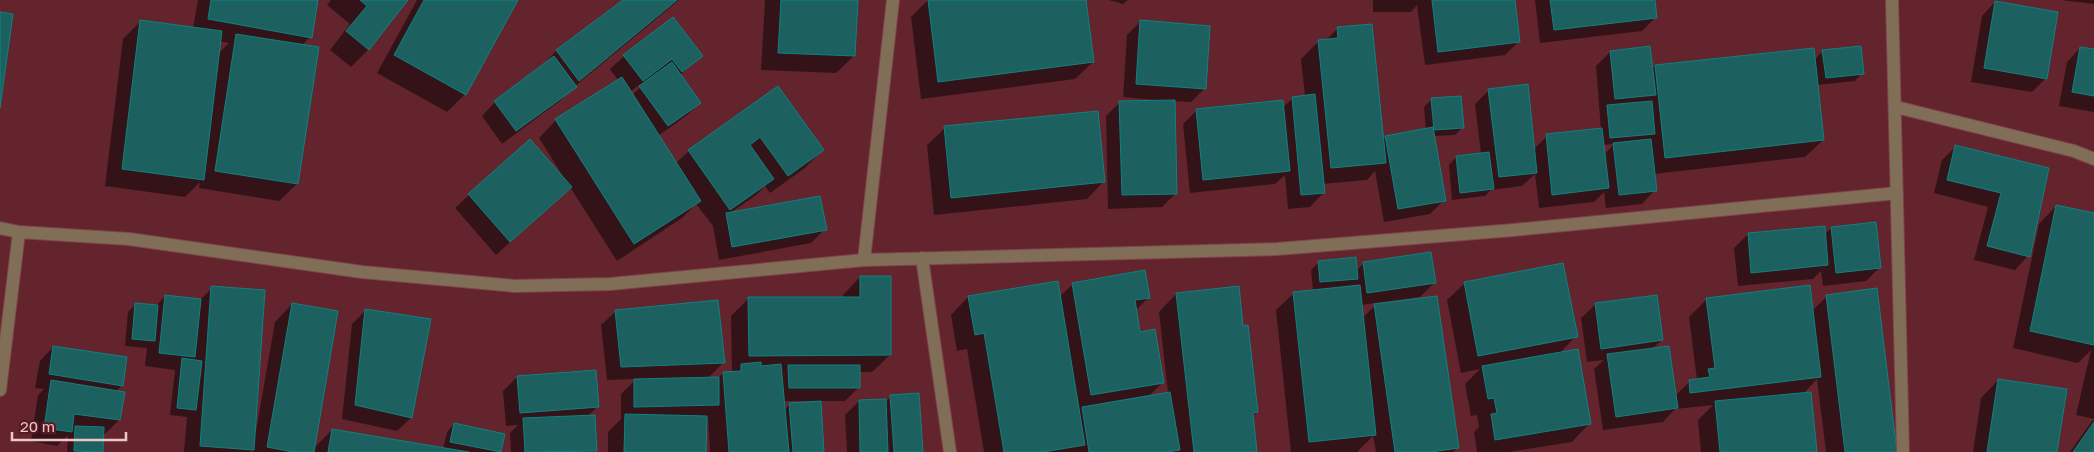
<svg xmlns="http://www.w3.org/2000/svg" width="2094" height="452" font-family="'Golos Text',sans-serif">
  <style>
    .shadow { fill: #0007; fill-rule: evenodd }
    .building { fill: #1c605f; stroke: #0d8382 }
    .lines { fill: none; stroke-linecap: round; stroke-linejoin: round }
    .minor-casing { stroke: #7f444c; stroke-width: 14 }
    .minor { stroke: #806e57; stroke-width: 12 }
  </style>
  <rect width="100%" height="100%" fill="#63242d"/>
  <path class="shadow" d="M198,0H317L310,37L302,45L297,184L279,201L199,188L200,182L185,197L105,186L123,39L140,22L193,28ZM219,41L229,43L218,54Z
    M331,0H406L368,50L351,67L330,50L350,24L327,5Z
    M417,0H516L465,94L447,112L377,73Z
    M625,0H679L575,86L561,100L502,144L482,116L495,102L540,68L557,50Z
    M765,0H856L854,56L836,73L761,70Z
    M928,0H1085L1093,62L1075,79L921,99L911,17Z
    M1109,0H1128L1123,4Z
    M1373,0H1514L1519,41L1505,55L1425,65L1417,5L1411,12H1373Z
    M1535,0H1654L1656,17L1642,31L1540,43Z
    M2061,0H2094V4Z
    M1995,2L2046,78L2032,92L1971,82L1982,16Z
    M1141,21L1205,88L1191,102L1174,101L1176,193L1162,207L1108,209L1106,116L1120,102L1156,101V100L1123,97L1127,35Z
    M1338,28L1382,141L1386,137L1426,130L1424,107L1432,99L1463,127L1455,135L1434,136L1444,200L1430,214L1384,222L1375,171L1367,180L1322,184L1323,193L1310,207L1288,209L1285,175L1275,184L1190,193L1183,124L1197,110L1282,108L1293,98L1305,96L1301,59L1319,41H1325Z
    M2080,48L2094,50V112L2059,106L2067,62Z
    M1823,51L1862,73L1855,81L1817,85L1823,140L1805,157L1654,174L1655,190L1642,204L1606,208L1604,192L1594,202L1539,208L1535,174L1522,186L1491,190L1485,196L1452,200L1449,165L1456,157L1481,154L1475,104L1489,90L1534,149L1547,136L1601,130L1596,66L1610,52L1652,69L1655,66L1814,60ZM1614,144L1604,155L1603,145Z
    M624,56H701L680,75L700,103L686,116L658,136L675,164L689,151L778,87L822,150L805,168L770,193L765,186L755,196L730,213L825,229L811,243L719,260L713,226L696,204L682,218L617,261L570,187L496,255L455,208L469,195L564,178L539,138L556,120L618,80L610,69ZM639,85L641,87L632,95L630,92Z
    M945,128L1104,181L1087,199L934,215L927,145Z
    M1956,146L2047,169L2028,256L2015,270L1974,260L1988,207L1934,193L1942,160Z
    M2056,206L2094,214V419L2076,415L2091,350L2078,363L2013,348L2039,224Z
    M1831,228L1880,267L1866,281L1823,286L1821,271L1813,279L1738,286L1734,248L1748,234L1824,235Z
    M1319,262L1356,271L1364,263L1434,283L1420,297L1361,305L1362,318L1375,306L1457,448L1453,452H1376L1373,436L1357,452H1291L1276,310L1294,293L1313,291L1311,270Z
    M860,277L890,355L872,372H859V387L845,401H820L823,452H710L708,418H706L705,452H608V432L621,419V394L636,379L607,380L601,325L615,312L717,301L724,362L708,378H718L723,373H732L731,316L748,299L843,298V295ZM783,401H810V403L790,404L784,410Z
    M1465,283L1576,336L1559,354L1589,424L1572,442L1509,452H1477L1474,432L1479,427L1477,415L1471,416L1465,384L1480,369L1461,373L1447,300Z
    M1073,284L1148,298L1136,310L1139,333L1163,382L1149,396L1168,393L1159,312L1176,294L1238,288L1242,327L1257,412L1252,417L1256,452H984L967,349L957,351L951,315L968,297H1059Z
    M212,288L254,431H256L275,322L292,304L313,449L332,430L443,449L447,432L454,424L504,435L500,452H252L253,449L250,452H184L187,417L170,415L175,370L145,366L147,348L125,346L128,312L136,304L156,306L165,296L200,300Z
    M1656,296L1662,340L1652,349L1675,396L1690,381L1697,380L1689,317L1707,299L1812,311L1827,296L1895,452H1826L1817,379L1803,394L1816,452H1701L1698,420L1713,405L1675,409L1663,422L1603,430L1594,369L1604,360L1587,362L1581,318L1595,305Z
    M365,311L411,418L397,431L342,419L352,324Z
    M53,347L122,385L116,392L119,420L105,434L102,433L101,452H67L68,435L57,446L31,441L38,395L44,389L35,388L40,361Z
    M594,371L598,406L587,417L596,450L594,452H511L510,433L518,425L506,426L503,391L517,377Z
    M1998,380L2056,452H1973L1981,398Z
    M891,397L922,452H847L845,415L859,401L885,402Z
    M2094,420V452H2070L2092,421Z"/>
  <path class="building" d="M211,0H318L312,38L208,19Z
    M360,0H408L369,50L346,31L367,6Z
    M424,0H518L466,95L394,55Z
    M623,0H677L579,81L556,50Z
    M781,0H858L855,56L778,53Z
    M928,0H1086L1094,62L938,82Z
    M1432,0H1515L1520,42L1438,52Z
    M1550,0H1655L1657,18L1554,30Z
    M1995,1L2058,12L2047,79L1984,68Z
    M0,12L13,14L0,108Z
    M673,17L703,56L682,72L672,59L643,81L623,55Z
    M140,20L222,31L204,180L122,169Z
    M1140,20L1210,26L1206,89L1136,84Z
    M1372,24L1386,163L1331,168L1318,40L1338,38L1337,27Z
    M236,34L319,47L298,184L215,171Z
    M1650,46L1656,95L1615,99L1610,51Z
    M1861,46L1864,74L1826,78L1822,50Z
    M2080,47L2094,49V96L2072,92Z
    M1814,48L1824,140L1665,158L1655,65Z
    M554,56L577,87L516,131L494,101Z
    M672,62L701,103L668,126L639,86Z
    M622,77L701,201L634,244L555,119Z
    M1528,84L1537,173L1499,177L1488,89Z
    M778,86L824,150L788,176L760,137L750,145L774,179L730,210L688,150Z
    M1315,94L1325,193L1301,195L1292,97Z
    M1461,96L1464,128L1434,130L1431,98Z
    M1175,100L1177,194L1122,195L1119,101Z
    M1283,100L1290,171L1203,180L1196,109Z
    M1652,101L1655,134L1610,138L1607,105Z
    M1098,111L1105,182L951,198L944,126Z
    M1433,127L1446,201L1398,209L1385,136Z
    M1602,128L1609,188L1552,195L1546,134Z
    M530,139L572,187L510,242L468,194Z
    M1651,139L1657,191L1619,195L1613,143Z
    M1955,145L2049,168L2030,257L1987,246L2001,193L1947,180Z
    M1489,152L1494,189L1460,193L1456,156Z
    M820,196L827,230L732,247L726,213Z
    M2056,205L2094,213V345L2030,331Z
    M1876,222L1881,268L1836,273L1831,227Z
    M1825,226L1828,265L1751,273L1748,233Z
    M1431,252L1436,283L1367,293L1363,262Z
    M1356,257L1358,279L1320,282L1318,261Z
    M1563,263L1578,337L1478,356L1464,282Z
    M1145,270L1150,298L1135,300L1140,332L1155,329L1164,383L1091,395L1072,283Z
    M860,276H891V355L749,356L748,297H860Z
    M1058,281L1085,445L1043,452H1004L984,333L975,335L968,296Z
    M1360,285L1376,435L1309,442L1293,292Z
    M1810,285L1821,377L1690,393L1689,380L1710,377L1708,369L1715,368L1706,298Z
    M211,286L265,290L254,450L200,446Z
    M1239,286L1243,326L1248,325L1258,412L1253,413L1257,452H1194L1176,293Z
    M1877,288L1897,452H1845L1826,295Z
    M165,295L201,299L195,357L159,353Z
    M1657,295L1663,340L1601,349L1595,303Z
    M1437,296L1459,448L1431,452H1395L1374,304Z
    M718,300L725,363L621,367L615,310Z
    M135,303L158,305L155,341L132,339Z
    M292,303L338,311L314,452H293L267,447Z
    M365,309L431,319L412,418L355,405Z
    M53,346L127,357L123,386L49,374Z
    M1669,346L1678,408L1616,417L1607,354Z
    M1578,349L1591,424L1495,440L1491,414L1497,413L1494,398L1488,399L1482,366Z
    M182,358L202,361L196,410L177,408Z
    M761,362V366L781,364L789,452H729L723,372L741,371V364Z
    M788,365H860V388H789Z
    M596,370L599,407L520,413L517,376Z
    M719,377V405L634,407V379Z
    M1998,379L2067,389L2057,452H1987Z
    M51,380L125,392L120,420L74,414L72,432L44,428Z
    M1170,392L1180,450L1167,452H1089L1082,407Z
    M1811,392L1817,452H1720L1715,401Z
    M919,393L923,452H894L890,395Z
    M886,399L888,452H860L859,400Z
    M821,401L824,452H793L789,403Z
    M625,414L707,416L706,452H624Z
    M595,415L597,451L525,452L523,418Z
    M2094,422V452H2073Z
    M454,423L505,434L501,452L450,442Z
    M75,426L104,427L103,452L74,451Z
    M332,429L469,452H328Z"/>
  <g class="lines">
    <g class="minor-casing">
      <path id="minor" d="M1892,0L1903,452
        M1896,107L2074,151L2094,159
        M0,228L19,232L129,239L362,272L515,286L610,284L864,260L1277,249L1514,230L1897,193
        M922,258L950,452
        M864,260L893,0
        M0,390L19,232"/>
    </g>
    <use href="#minor" class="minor"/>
  </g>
  <path d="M12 432v8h114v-8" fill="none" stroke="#eec6c8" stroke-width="2.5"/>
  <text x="20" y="432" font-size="15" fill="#eec6c8" stroke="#571923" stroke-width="4" paint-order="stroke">20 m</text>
</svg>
